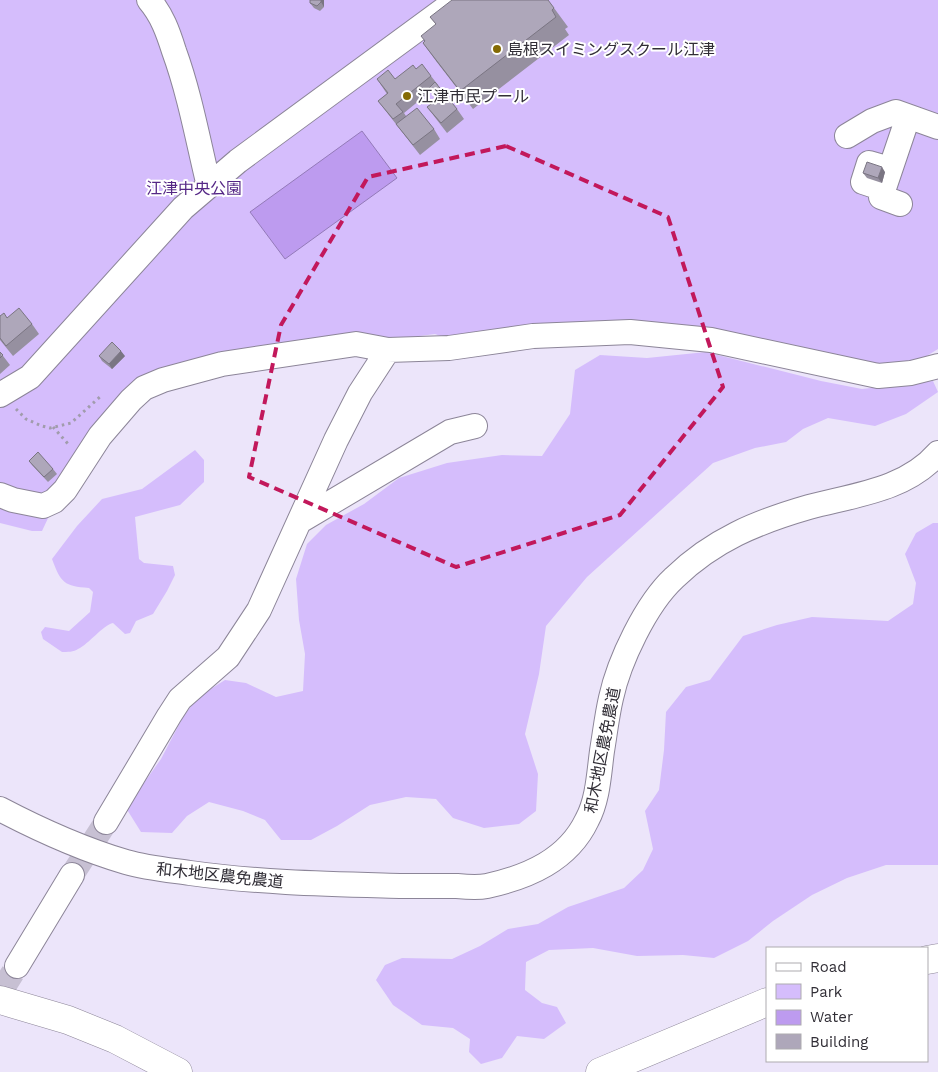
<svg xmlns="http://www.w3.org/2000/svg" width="938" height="1072" font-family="'Work Sans','Noto Sans JP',sans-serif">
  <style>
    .green { fill: #d5bdfc }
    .water { fill: #bd9bef; stroke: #937ab8 }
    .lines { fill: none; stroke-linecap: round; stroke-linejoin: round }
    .minor-tunnel { stroke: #c7c0d3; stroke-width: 24; stroke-dasharray: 24 12; stroke-linecap: butt }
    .minor-casing { stroke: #8c8598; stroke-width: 26 }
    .highway-casing { stroke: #8c8598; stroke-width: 29 }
    .path { stroke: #a19cac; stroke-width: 3; stroke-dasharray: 2.5 4; stroke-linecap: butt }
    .minor { stroke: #fff; stroke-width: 24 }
    .highway { stroke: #fff; stroke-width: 28 }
    .wall { fill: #9690a0 }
    .shaded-wall { fill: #7a7582 }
    .building { fill: #aea7ba; stroke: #7a7582 }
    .marked { fill: none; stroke: #c2185b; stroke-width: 4; stroke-dasharray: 10 6; stroke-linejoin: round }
    .poi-dot { fill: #846a04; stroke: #fff; stroke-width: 2 }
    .labels { text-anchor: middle; stroke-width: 4; stroke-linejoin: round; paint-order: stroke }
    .poi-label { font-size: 16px; fill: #312e36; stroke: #fff; text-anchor: start }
    .park-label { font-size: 16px; fill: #552786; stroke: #fff }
    .street-label { font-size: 16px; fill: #312e36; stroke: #fff }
  </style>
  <rect width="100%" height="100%" fill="#ece5fa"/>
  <path class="green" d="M0,0H938V349L917,362L884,367L794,345L727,334L481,331L468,338L451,340L435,334L404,338L168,385L144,399L50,514L42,531H32L0,523Z
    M706,352L821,381L862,389L933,381L938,392L906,414L875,426L828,418L803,429L786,442L755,448L713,463L587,577L546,626L539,674L525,734L538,774L536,811L519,824L484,828L453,818L436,799L406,797L370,805L337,826L311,840H281L265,820L243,811L209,802L187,816L172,833L141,832L126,808L161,759L183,717L198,697L225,680L246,683L276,697L303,691L305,654L299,620L296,579L307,544L326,525L364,504L399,478L447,463L502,455L542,456L570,414L575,370L600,355L647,358Z
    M195,450L204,460V482L180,505L135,517L139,559L144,563L173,566L175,575L167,591L153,614L136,621L130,633L125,634L113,623C103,625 89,644 78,649C74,652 67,652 62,652L43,639L41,632L45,627L69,631L90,612L93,592L89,588C64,586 61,583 52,559L77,526L102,499L142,489Z
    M933,523H938V865H886L847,878L812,895L773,921L748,941L714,958L683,955L637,956L593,948L549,950L526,962L525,990L542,1003L557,1007L566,1023L544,1039L517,1036L502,1058L481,1064L469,1052L470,1039L453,1028L422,1025L393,1005L376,980L385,965L402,958L452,959L480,946L508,929L538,924L568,907L624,888L643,870L653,849L645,811L659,790L664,750L666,712L686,687L710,680L743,636L777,625L812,617L888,621L913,604L916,583L905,554L916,533Z"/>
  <path class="water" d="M362,131L397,178L285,259L250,212Z"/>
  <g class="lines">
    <path class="minor-tunnel" d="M72,875L106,822
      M0,993L17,966"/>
    <g class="minor-casing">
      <path id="minor" d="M149,0C162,15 168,32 174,51C190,95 198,141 209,186
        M847,136L872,121L896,112L938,127
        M884,189L863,182L869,163L890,169
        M900,204L881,197L908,117
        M0,395L30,377L183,208L238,161L457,0
        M0,495L13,500L43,506L54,501L65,490L100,436L131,400L144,388L163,380L222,364L356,344L388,350L449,348L533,336L630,332L711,340L878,376L911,373L938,366
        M300,521L450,432L475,426
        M0,809C40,830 82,849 126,862C147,868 169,870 190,873C261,883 332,884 404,886C422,886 439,886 457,886C467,887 477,888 487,886C528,877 568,860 587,820C598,800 599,773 602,751C605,733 607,715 611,698C619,661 646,604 674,578C713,540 757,522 809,507C854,495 906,490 938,453
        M106,822L169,716L180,699L228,657L259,610L336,440L360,393L388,350
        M17,966L72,875"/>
    </g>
    <g class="highway-casing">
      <path id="highway" d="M927,960L938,958
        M0,1000L68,1020L115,1039L178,1072
        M600,1072L767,1002"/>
    </g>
    <path class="path" d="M16,409L26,419L42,426L50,428L71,423L101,396
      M53,427L69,445"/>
    <use href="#minor" class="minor"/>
    <use href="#highway" class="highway"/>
  </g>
  <path class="wall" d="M310,0H324V7L320,11L314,8L310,3Z
    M554,8L568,27L565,29L569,35L473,109L436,61L423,43L436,24L430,17Z
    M416,69L431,76L438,85V86L457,109L464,119L447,133L427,107L437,99L431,91L404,113L406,116L434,129L440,139L420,155L378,101L387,94L377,79H395Z
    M885,172L882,183L867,178L863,173Z
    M0,316L32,324L39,334L13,356L0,340Z
    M0,352L10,365L0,374Z
    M99,356H125L112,369L102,361Z
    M29,461L53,469L57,474L48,482L32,465Z"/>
  <path class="shaded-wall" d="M321,0H324V7L321,2Z
    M882,167L885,172L882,183L878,178Z
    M121,351L125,356L112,369L109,364Z"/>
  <path class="building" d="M310,0H321V2L317,6L310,3Z
    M452,0H548L554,8L552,10L556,17L460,91L423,43L425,41L421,36L436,24L430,17Z
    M422,64L431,76L396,104L403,112L393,119L378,101L388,93L377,79L388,70L395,79L413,65L416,69Z
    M435,82L457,109L441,123L427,107L438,99L429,88Z
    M417,108L434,129L413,145L396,124Z
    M867,162L882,167L878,178L863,173Z
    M19,308L32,324L6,346L0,338V316L4,313L7,318Z
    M112,342L121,351L109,364L99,356Z
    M0,352L3,355L0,358Z
    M38,452L53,469L44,477L29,461Z"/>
  <path class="marked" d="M506,146L668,217L723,387L620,515L456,567L249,477L281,325L368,177Z"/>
  <g class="poi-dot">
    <circle cx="497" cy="49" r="5"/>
    <circle cx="407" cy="96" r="5"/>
  </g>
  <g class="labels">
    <g class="poi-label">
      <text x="507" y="55">島根スイミングスクール江津</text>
      <text x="417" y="102">江津市民プール</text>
    </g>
    <g class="park-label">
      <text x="194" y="194">江津中央公園</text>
    </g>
    <g class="street-label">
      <text transform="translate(602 750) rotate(-79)" y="6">和木地区農免農道</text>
      <text transform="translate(220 875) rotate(6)" y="6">和木地区農免農道</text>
    </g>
  </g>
  <rect x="766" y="947" width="162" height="115" fill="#ffffff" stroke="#adabaf"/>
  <rect x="776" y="963" width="25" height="8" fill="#ffffff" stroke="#adabaf"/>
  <text x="810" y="972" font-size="15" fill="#312e36">Road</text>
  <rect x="776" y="984" width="25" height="15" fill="#d5bdfc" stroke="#adabaf"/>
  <text x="810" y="997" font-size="15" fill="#312e36">Park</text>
  <rect x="776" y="1010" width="25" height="15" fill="#bd9bef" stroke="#adabaf"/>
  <text x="810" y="1022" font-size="15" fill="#312e36">Water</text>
  <rect x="776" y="1034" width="25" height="15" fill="#aea7ba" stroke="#adabaf"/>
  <text x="810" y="1047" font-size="15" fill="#312e36">Building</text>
</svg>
